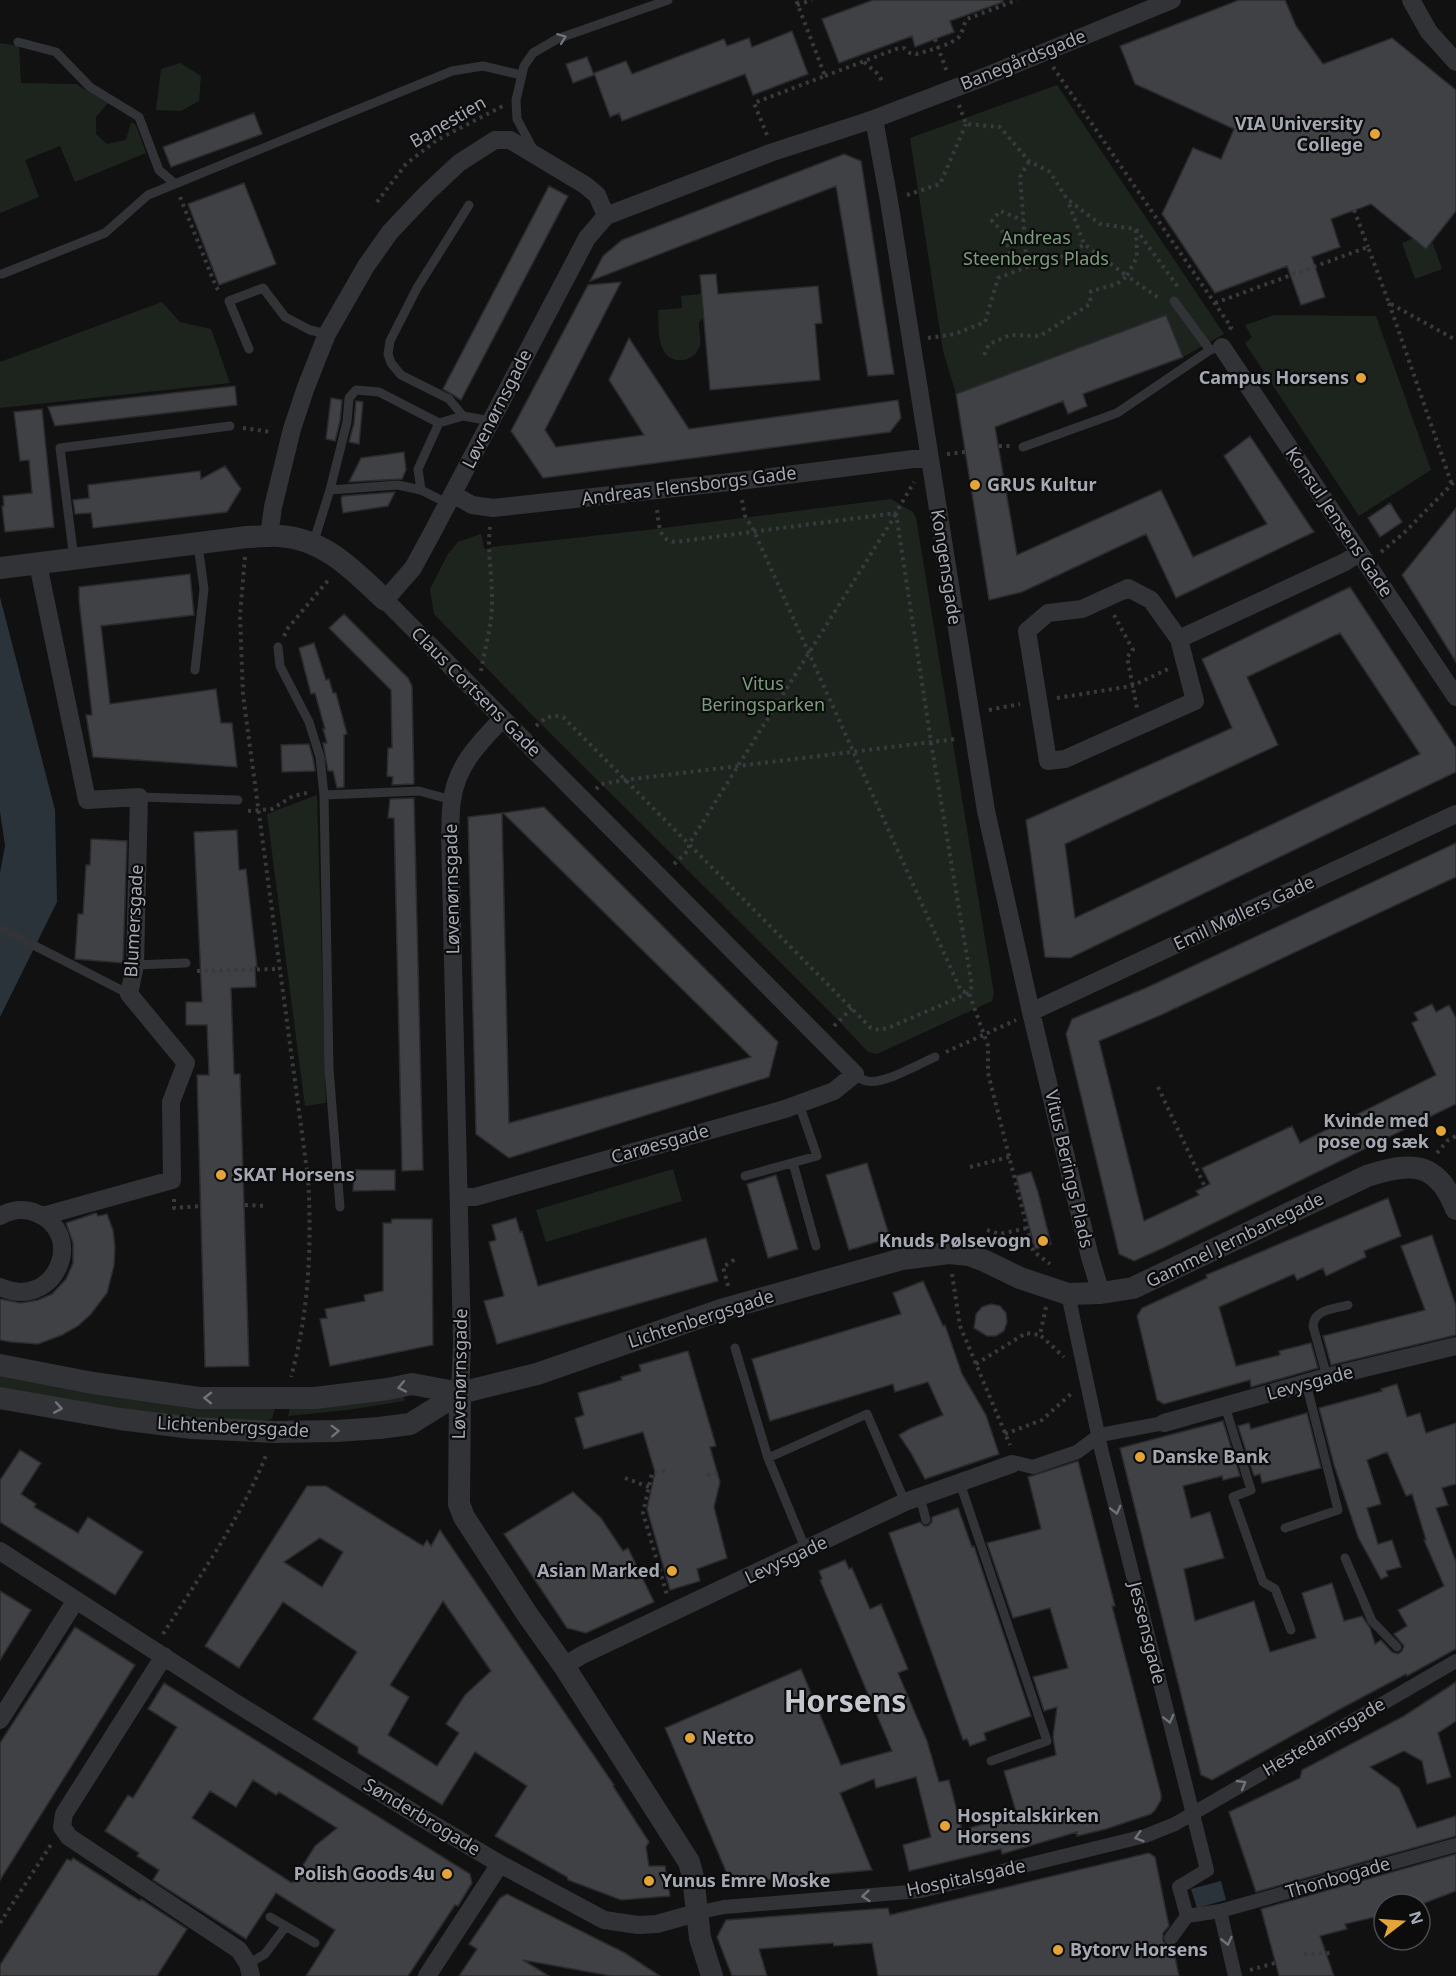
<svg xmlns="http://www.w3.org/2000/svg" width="1456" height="1976" font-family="'Noto Sans',sans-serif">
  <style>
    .green { fill: #1d241e }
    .water { fill: #2b333a }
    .building { fill: #404145; stroke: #2b2b2e; stroke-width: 1.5; fill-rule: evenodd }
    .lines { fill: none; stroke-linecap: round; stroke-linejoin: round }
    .path { stroke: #383a3e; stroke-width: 4; stroke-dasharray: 3 4.5; stroke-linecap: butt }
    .service { stroke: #323337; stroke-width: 9 }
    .pedestrian { stroke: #323337; stroke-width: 14 }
    .minor { stroke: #323337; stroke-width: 18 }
    .tertiary { stroke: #323337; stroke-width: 22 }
    .oneway { stroke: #70737b }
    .poi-dot { fill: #e3a538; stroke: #0c0c0d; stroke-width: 2 }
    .labels { text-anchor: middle; stroke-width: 4.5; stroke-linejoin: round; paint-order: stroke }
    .street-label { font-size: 18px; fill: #a3a8b2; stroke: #0c0c0d }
    .poi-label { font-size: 18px; font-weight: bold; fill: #a3a8b2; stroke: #0c0c0d; text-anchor: start }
    .park-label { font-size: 18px; fill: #7b9c7c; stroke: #0c0c0d }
    .town-label { font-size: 30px; font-weight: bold; fill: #c4c7ce; stroke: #0c0c0d }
  </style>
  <rect width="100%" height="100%" fill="#111112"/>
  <path class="green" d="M0,43L19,46L21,83L76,84L108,103L96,117V134L107,144L126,140L131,122L136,125L146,153L75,182L60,146L25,160L39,197L0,213Z
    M180,63L201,76L199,101L181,111L156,110L161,69Z
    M1057,85L1224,334L1183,357L1166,315L956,394L943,351L910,138Z
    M1413,238L1426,249L1432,241L1442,269L1415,279L1402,243Z
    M701,294L703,318L699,322C699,329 701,339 700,345C696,362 672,366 664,351C657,340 659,322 658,310L682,308L681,296Z
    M162,302L180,322L211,329L230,383L0,408V362Z
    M1274,315L1376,316L1431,470L1359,516L1245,343L1252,337L1245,325Z
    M891,499L913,512L916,518L994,994L992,1001L877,1054L868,1052L836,1018L531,714L434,614L430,589L448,554L458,542L481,534L484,548L487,550L492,547L655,529Z
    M317,795L326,1103L305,1106L267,814Z
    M673,1169L682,1201L546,1242L536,1210Z
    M0,1374L275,1408L272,1419L263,1421L198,1422L0,1389Z
    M404,1395V1401L348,1410L288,1416L290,1407Z"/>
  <path class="water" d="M0,597L55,810L57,902L0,1017V873L5,846L0,811Z
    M1221,1881L1226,1900L1197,1908L1191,1889Z"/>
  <path class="building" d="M873,0H1003V2L950,21L954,32L935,39L915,47L912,36L839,63L822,19Z
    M1239,0H1285L1296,26L1323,64L1392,38L1456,90V211L1426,249L1371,204L1331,219L1340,247L1312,257L1325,297L1301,305L1287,266L1215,293L1162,214L1193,148L1221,159L1234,129L1135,84L1120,46Z
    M792,31L808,74L753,95L745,74L622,121L619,113L610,117L594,73L626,61L632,74L724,39L727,46L749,38L752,47Z
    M587,57L594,75L573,83L566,64Z
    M254,113L262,134L171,167L163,147Z
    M844,154L861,161L894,374L868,376L836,186L590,281L603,256L622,240Z
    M244,183L276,264L219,285L188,204Z
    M549,186L568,196L461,400L443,389Z
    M716,274L718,294L818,286L822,323L815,324L820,380L710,390L700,275Z
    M621,282L545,430L556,447L644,435L609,380L629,338L689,429L898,400L901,418L890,432L543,478L511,431L588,285Z
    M1166,315L1183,357L1083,394L1087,406L1068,414L1063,401L995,427L1017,555L1161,490L1193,557L1267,524L1224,456L1250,436L1314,532L1176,598L1146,534L1022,592L989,600L956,394Z
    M235,386L237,405L55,426L48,407Z
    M331,398L342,400L340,421L335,441L326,439Z
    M356,401L363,402L359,444L349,442L354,423Z
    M42,409L54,527L5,532L2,506H4L3,496L32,493L29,460L20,461L14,412Z
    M404,452L406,470L402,479L349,482L361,458Z
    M225,466L241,489L227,512L93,528L91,513L75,514L73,500L89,498L88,485L200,471L201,479Z
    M395,492L388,506L343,513L341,499L342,496Z
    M1390,503L1402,522L1380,537L1368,518Z
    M1456,508V662L1402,575Z
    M190,574L194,615L101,626L110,704L216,689L221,723H232L237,767L93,757L86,715H92L79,600V587Z
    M1350,587L1456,748V772L1070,958L1045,957L1026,820L1232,728L1202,659ZM1340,633L1420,754L1075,918L1065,844L1278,745L1247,677Z
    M344,614L408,678L412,686L414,784L392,785L393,777L387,776L388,748H392L391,690L329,628Z
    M314,643L326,680L329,679L333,693H336L347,734L344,735V787L337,788L333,771H328L323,743H327L323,729H325L315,693L311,694L299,648Z
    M309,744L313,758L315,771L282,772L281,745Z
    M414,798L423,1170L402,1171L394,818H388L390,799Z
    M544,807L778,1042L769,1077L509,1158L476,1134L468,817L502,813L509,1123L751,1057L503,813Z
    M237,830L239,870L246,869L257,967H255L256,987L231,988L234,1074H240L249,1366L205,1367L197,1075H209L207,1025H186V1002H202L194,832Z
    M91,839L127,841L123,963L75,959L78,914H83L86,865H90Z
    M1456,843V877L1161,1015L1099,1041L1144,1221L1199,1195L1196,1191L1210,1184L1202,1168L1292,1126L1300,1143L1436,1075L1412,1023L1418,1020L1414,1013L1432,1004L1436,1012L1449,1005L1456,1018V1104L1163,1248L1134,1261L1119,1254L1066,1034L1072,1019L1148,987Z
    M867,1163L890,1238L849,1250L826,1175Z
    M354,1170H395V1190L353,1191Z
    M1031,1172L1038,1192L1051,1244L1035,1249L1016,1176Z
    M776,1175L798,1249L768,1258L747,1184Z
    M1388,1198L1401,1236L1364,1251L1366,1257L1326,1276L1323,1268L1297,1280L1294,1274L1219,1307L1236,1366L1280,1355L1279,1351L1311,1343L1318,1368L1251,1387L1250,1380L1164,1404L1157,1400L1137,1316L1142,1308L1207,1278L1206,1275Z
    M96,1213L98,1216L107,1214L113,1230L115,1247L114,1266L107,1293L91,1314L78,1326L62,1335L38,1344L11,1342L0,1340V1299L21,1303L38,1300L52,1294L66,1279L73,1263V1243L66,1223Z
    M516,1218L520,1232L522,1231L538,1286L706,1238L718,1281L497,1344L484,1301L504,1296L489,1242L496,1240L492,1225Z
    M392,1219H432L433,1345L330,1366L320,1319L327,1318L325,1309L365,1301L364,1295L383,1291V1223H391Z
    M1432,1235L1456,1306V1335L1331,1365L1323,1336L1425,1310L1401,1246Z
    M923,1281L943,1326L945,1325L962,1374L986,1415L999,1454L925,1479L911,1453L899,1435L911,1428L943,1415L928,1382L895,1392L893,1384L770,1421L752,1359L901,1314L893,1293Z
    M991,1304L1000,1306L1006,1313L1007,1322L1004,1331L996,1336H987L974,1328L976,1314L982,1307Z
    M688,1351L716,1446L710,1447L720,1482L714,1507L727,1558L697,1569L700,1581L670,1590L647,1509L655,1472L643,1432L584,1449L575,1418L584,1415L578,1393L622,1380L621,1377L641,1371L639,1365Z
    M1397,1384L1407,1417L1420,1413L1426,1433L1456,1423V1484L1442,1488L1448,1505L1436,1508L1456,1562V1649L1407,1676L1406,1674L1342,1708L1212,1780L1201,1775L1120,1448L1223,1421L1240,1476L1223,1480L1222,1476L1183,1486L1191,1518L1210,1512L1224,1558L1184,1569L1195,1621L1254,1601L1270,1652L1316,1638L1302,1593L1332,1583L1344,1621L1362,1616L1370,1628L1375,1644L1381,1640L1392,1652L1398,1654L1402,1651L1404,1646L1394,1634L1407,1626L1398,1610L1444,1586L1424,1540H1426L1412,1494L1406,1496L1387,1452L1367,1460L1381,1504L1367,1508L1378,1544L1392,1540L1401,1567L1386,1571L1388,1576L1381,1579L1358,1537L1334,1465L1319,1408L1382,1391L1381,1389Z
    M1307,1413L1321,1468L1262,1483L1260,1474L1254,1476L1238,1426L1249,1423L1251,1429Z
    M20,1450L41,1463L21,1494L36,1504L34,1507L78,1533L88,1517L143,1552L115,1595L0,1522V1480Z
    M1078,1461L1115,1606H1112L1161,1794V1800L1155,1810L1151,1814L1106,1829L1077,1836V1832L1002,1854L1001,1849L909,1871L903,1845L931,1837L916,1777L876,1788L874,1779L840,1793L872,1870L731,1883L665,1728L801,1669L841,1765L892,1751L820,1580L822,1579L819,1571L845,1560L849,1569L852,1568L870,1609L881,1604L908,1669L898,1673L927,1741L939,1782L949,1780L962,1830L1017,1815L1004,1771L1056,1755L1053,1737L1057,1707L1044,1711L1033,1677L1068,1668L1050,1608L1013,1618L987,1543L1041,1529L1028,1477Z
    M307,1486H326L423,1546L427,1540L431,1546L440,1530L614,1785L613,1786L649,1842L646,1847L649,1866H665L670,1896L621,1900L568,1880L567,1877L495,1836L527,1786L475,1752L442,1805L358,1753V1747L313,1719L357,1652L283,1602L239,1668L205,1646ZM320,1538L343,1552L322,1587L284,1562ZM443,1601L491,1671L465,1695L446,1724L459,1733L437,1766L388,1735L409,1697L390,1685Z
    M573,1492L601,1518L623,1551L628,1548L654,1602L586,1633L567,1628L504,1534Z
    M958,1508L972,1547L974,1546L1031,1716L984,1733L986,1740L970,1746L967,1739L963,1740L889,1533L920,1522L924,1526H928L932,1522V1517Z
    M0,1591L31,1610L0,1660Z
    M75,1627L135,1665L0,1880V1743Z
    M1456,1682V1721L1438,1733L1451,1777L1427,1784L1422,1761L1404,1751L1370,1767L1399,1788L1417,1828L1456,1816V1836L1256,1892L1229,1812L1300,1778L1302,1770L1404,1716Z
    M164,1683L470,1874L472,1883L458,1906L455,1905L408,1976H306L335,1930L276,1893L246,1939L153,1880L159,1870L137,1856L139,1853L105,1831L128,1795L133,1798L177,1727L148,1709ZM253,1780L276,1795L279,1792L337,1828L315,1846L292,1883L192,1818L210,1791L236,1807Z
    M1149,1853L1155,1857L1169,1926L1163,1933V1941L1166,1946L1173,1947L1179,1976H878L872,1943L834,1946L833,1943L759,1949L767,1976H732L717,1937L726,1920L888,1908L890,1915Z
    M1456,1854V1891L1422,1904H1384V1915L1345,1924L1347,1929L1320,1936L1334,1976H1279L1261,1909Z
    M73,1858L140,1901L141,1899L187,1929L157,1976H0V1965L67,1859L71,1861Z
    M507,1894L625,1953L660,1976H611L523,1960L549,1976H459L477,1949L469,1944L500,1898Z"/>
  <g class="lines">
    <path class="path" d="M797,5L812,0
      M935,39L947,72
      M864,62L879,75L883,83
      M1053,67L1231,327L1229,331
      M825,76L896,49L904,48L910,53L916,54C927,51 951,45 959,37C963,32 963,25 967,19L1017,0
      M959,105L966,124L1000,127L1029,161L1050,172L1067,199L1100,224L1136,229L1178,287
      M767,135L754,103L825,76L796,0
      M907,195L940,184L966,124
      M180,197L216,287L220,292
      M377,202L406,164L437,140L503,106
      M1354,210L1368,247
      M1136,230L1137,257L1127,276L1160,299
      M1013,261L1003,232L992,221L1000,211L1023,220
      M1027,267L1020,177L1029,161
      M1215,303L1368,247L1389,303L1456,340
      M1389,303L1452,485
      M928,338L955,334L985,322L998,278L1027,267L1042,266L1052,259L1072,254L1084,244
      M984,355L989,344L1010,335L1040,336L1090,304L1091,291L1117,284L1127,276L1084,244L1068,201
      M243,428L271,432
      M999,446H1010
      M947,454L965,452
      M742,500L745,516L754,531L961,991L969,993L988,1046V1073L1033,1251L1050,1264
      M657,510C659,523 658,541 675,542L896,513
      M1381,552L1404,533L1456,480
      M245,557L240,615L243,695L308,1178C312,1245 309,1312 291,1377
      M1114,615L1133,650L1127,657L1137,708
      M284,636L288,628L330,578
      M481,671C485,647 493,622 492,597C492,573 487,551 490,527
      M1057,698L1132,686L1168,669
      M989,710L1020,704
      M536,726C545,718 550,714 563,717L871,1028L879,1030L888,1028L969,993L972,986L931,742L896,513L914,482
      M596,789L601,784L625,780L956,739
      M248,811L272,809L293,796L311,792
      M674,864L689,850V844L896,514
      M197,971L280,969
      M834,1026L852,1008
      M946,1052L1016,1020
      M1158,1087L1205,1187
      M1437,1153L1447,1141L1456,1136
      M970,1167L1009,1157
      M174,1199V1208L201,1206
      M245,1205L267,1206
      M987,1230L1000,1234L1027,1228
      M952,1274L960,1326L1010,1445
      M728,1286L723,1267L737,1258
      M1046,1307L1040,1335L1064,1357
      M976,1364L1026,1333L1040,1335
      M1005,1434L1042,1420L1072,1393
      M665,1471L652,1473L643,1513L667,1595
      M707,1475L720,1473
      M625,1478L649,1487
      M163,1634C200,1576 242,1516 267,1453
      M0,1923L52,1843
      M1304,1954L1332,1953
      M1250,1970L1275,1963"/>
    <path class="service" d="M18,42L56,52L90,87L139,117L159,170L175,184
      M533,149L517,119L516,100L524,66L533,53L557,39L668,0
      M2,274L105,233L148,195L452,71L483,66L521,75
      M1174,301L1210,350L1214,349
      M249,349L229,301L263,288L285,317L310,330L327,334
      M463,416L449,399L401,375L391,363L388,354L390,341L417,288L469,205
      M1023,447L1117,413L1210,350
      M330,490L347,422L349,398L356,390L379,392L439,423L463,416L491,421
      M421,490L418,469L439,423
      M313,544L330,490L398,485L421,490L447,503
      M74,559L60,448L230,426
      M278,647L280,666L309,722L320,757L324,795L329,1069L340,1207
      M195,670L204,589L198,545
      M324,795L419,791L452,800
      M139,797L238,800
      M0,928L129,994
      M135,965L186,963
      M855,1074C858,1077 862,1080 867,1081C883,1085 919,1064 935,1057
      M793,1163L816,1246
      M745,1176L817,1156L799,1104
      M735,1348L768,1458L806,1550
      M1327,1377L1313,1326C1314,1309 1335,1309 1348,1305
      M1225,1406L1251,1490L1233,1497L1263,1582L1275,1589L1291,1630
      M768,1458L867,1414L905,1502
      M960,1483L1047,1741L991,1761
      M920,1497L926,1520
      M1285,1528L1338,1510L1306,1383
      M1345,1558L1372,1621L1397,1647
      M270,1917L315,1943
      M248,1964L265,1954L286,1926"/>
    <path class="pedestrian" d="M1068,1294L1102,1453L1207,1870L1179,1887L1187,1916L1220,1911L1235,1976
      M1012,1464L1017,1463L1033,1467L1077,1452L1100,1435L1164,1423
      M1220,1911L1456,1845
      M696,1913L724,1907L921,1891L1145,1836L1175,1824L1192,1814L1456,1661
      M1171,1938L1187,1916"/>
    <path class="minor" d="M1411,0L1429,32L1456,62
      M874,119L889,201L986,811L1031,1012L1090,1257L1101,1293
      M1222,347L1456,697
      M453,494L472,505L493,508L739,481L929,457
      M269,536L273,507L292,429L306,387L327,334L366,266L390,232L427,193L459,163L495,140H510L585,185L597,195L606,216
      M38,564L87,800L139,797L135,965L129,994L186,1063L171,1102L172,1180L43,1216
      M1179,639L1151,600L1128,588L1082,609L1048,613L1027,631L1048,761L1065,759L1195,701L1179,639L1345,562L1359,553
      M1031,1012L1456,814
      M459,1197H475L785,1109L834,1091L855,1074L385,600L413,568L431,535L587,238L606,216L770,153L874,119L984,77L1172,0
      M0,1216C11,1210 24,1208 36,1213C88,1234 55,1312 0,1287
      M460,1393L462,1342L450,834C451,823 450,811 452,801C456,766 479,743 502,719
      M1164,1423L1327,1377L1456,1346
      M0,1551L234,1702L417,1815L500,1864L604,1920L638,1925L657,1924L696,1913
      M164,1656L64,1814L62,1827L69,1837L239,1950L248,1964L251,1976
      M564,1666L582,1655L905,1502L1012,1464
      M0,1720L76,1600
      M427,1976L500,1864"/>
    <path class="tertiary" d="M0,568L247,537C258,537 269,535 280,536C325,539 354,571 385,600
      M0,1365L93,1383L199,1398H315L388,1389L412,1384L460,1393
      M460,1393L459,1504L464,1517L527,1614L564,1666L689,1862L693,1877L700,1938L712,1976
      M0,1398L120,1419L192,1428L275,1432L337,1431L379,1428L410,1424L460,1393L537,1374L724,1309L902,1259L949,1253L969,1255L985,1261L1020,1278L1068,1294L1101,1293L1133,1288L1367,1176C1410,1162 1437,1160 1456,1209"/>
  </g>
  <defs><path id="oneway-chevron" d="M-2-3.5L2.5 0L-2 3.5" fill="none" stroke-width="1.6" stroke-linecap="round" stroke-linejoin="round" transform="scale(1.5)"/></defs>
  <g class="oneway">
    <use href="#oneway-chevron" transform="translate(562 38) rotate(-21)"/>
    <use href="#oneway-chevron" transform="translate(402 1387) rotate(169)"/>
    <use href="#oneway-chevron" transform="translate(208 1398) rotate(-179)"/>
    <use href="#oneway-chevron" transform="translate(58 1408) rotate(10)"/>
    <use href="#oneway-chevron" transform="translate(335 1431) rotate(-2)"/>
    <use href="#oneway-chevron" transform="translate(1116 1510) rotate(76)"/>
    <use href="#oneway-chevron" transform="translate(1169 1719) rotate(76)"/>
    <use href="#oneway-chevron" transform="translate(1242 1784) rotate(-30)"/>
    <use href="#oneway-chevron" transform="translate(1139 1837) rotate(164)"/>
    <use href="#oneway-chevron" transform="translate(866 1896) rotate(175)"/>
    <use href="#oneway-chevron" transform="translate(1227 1941) rotate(77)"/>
  </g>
  <g class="poi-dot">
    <circle cx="1375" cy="134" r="6"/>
    <circle cx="1361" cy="378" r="6"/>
    <circle cx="975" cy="485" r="6"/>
    <circle cx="1441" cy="1131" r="6"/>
    <circle cx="221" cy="1175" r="6"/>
    <circle cx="1043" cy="1241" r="6"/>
    <circle cx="1140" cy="1457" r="6"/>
    <circle cx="672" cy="1571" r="6"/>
    <circle cx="690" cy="1738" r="6"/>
    <circle cx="945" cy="1826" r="6"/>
    <circle cx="447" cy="1874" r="6"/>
    <circle cx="649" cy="1881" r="6"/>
    <circle cx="1058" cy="1950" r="6"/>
  </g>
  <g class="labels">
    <g class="street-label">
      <text transform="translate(1023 60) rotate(-22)" y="6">Banegårdsgade</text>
      <text transform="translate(448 122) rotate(-30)" y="6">Banestien</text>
      <text transform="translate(497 409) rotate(-63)" y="6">Løvenørnsgade</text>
      <text transform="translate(689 486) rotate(-7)" y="6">Andreas Flensborgs Gade</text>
      <text transform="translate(1339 522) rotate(56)" y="6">Konsul Jensens Gade</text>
      <text transform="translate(946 567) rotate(81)" y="6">Kongensgade</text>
      <text transform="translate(476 692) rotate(45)" y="6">Claus Cortsens Gade</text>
      <text transform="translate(452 889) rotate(-91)" y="6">Løvenørnsgade</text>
      <text transform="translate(1244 913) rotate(-25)" y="6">Emil Møllers Gade</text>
      <text transform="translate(134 921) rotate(-87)" y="6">Blumersgade</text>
      <text transform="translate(660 1144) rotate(-16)" y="6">Carøesgade</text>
      <text transform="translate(1069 1169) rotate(77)" y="6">Vitus Berings Plads</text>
      <text transform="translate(1235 1240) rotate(-26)" y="6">Gammel Jernbanegade</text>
      <text transform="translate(701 1319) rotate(-18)" y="6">Lichtenbergsgade</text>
      <text transform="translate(460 1374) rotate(-89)" y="6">Løvenørnsgade</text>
      <text transform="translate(1310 1383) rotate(-15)" y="6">Levysgade</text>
      <text transform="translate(233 1427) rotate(3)" y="6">Lichtenbergsgade</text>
      <text transform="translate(786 1560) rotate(-25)" y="6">Levysgade</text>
      <text transform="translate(1147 1633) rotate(76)" y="6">Jessensgade</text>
      <text transform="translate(1324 1737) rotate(-30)" y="6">Hestedamsgade</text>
      <text transform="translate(422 1817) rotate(31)" y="6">Sønderbrogade</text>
      <text transform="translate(966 1878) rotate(-12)" y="6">Hospitalsgade</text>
      <text transform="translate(1338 1878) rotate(-16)" y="6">Thonbogade</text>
    </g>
    <g class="poi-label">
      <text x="1363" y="130" text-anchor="end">VIA University<tspan x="1363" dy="21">College</tspan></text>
      <text x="1349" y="384" text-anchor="end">Campus Horsens</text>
      <text x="987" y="491">GRUS Kultur</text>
      <text x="1429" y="1127" text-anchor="end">Kvinde med<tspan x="1429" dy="21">pose og sæk</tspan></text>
      <text x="233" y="1181">SKAT Horsens</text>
      <text x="1031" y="1247" text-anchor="end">Knuds Pølsevogn</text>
      <text x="1152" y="1463">Danske Bank</text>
      <text x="660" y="1577" text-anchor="end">Asian Marked</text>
      <text x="702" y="1744">Netto</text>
      <text x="957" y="1822">Hospitalskirken<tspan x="957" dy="21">Horsens</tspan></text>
      <text x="435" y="1880" text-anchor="end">Polish Goods 4u</text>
      <text x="661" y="1887">Yunus Emre Moske</text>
      <text x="1070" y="1956">Bytorv Horsens</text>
    </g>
    <g class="park-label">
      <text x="1036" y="244">Andreas<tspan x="1036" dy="21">Steenbergs Plads</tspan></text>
      <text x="763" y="690">Vitus<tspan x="763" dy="21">Beringsparken</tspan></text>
    </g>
    <g class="town-label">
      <text x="845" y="1712">Horsens</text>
    </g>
  </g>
  <g transform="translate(1402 1922) rotate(73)"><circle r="28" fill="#0c0c0d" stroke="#484a4f" stroke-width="1.5"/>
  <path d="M0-4.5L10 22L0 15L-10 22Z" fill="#e3a538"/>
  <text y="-9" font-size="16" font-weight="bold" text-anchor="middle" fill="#a3a8b2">N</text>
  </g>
</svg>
